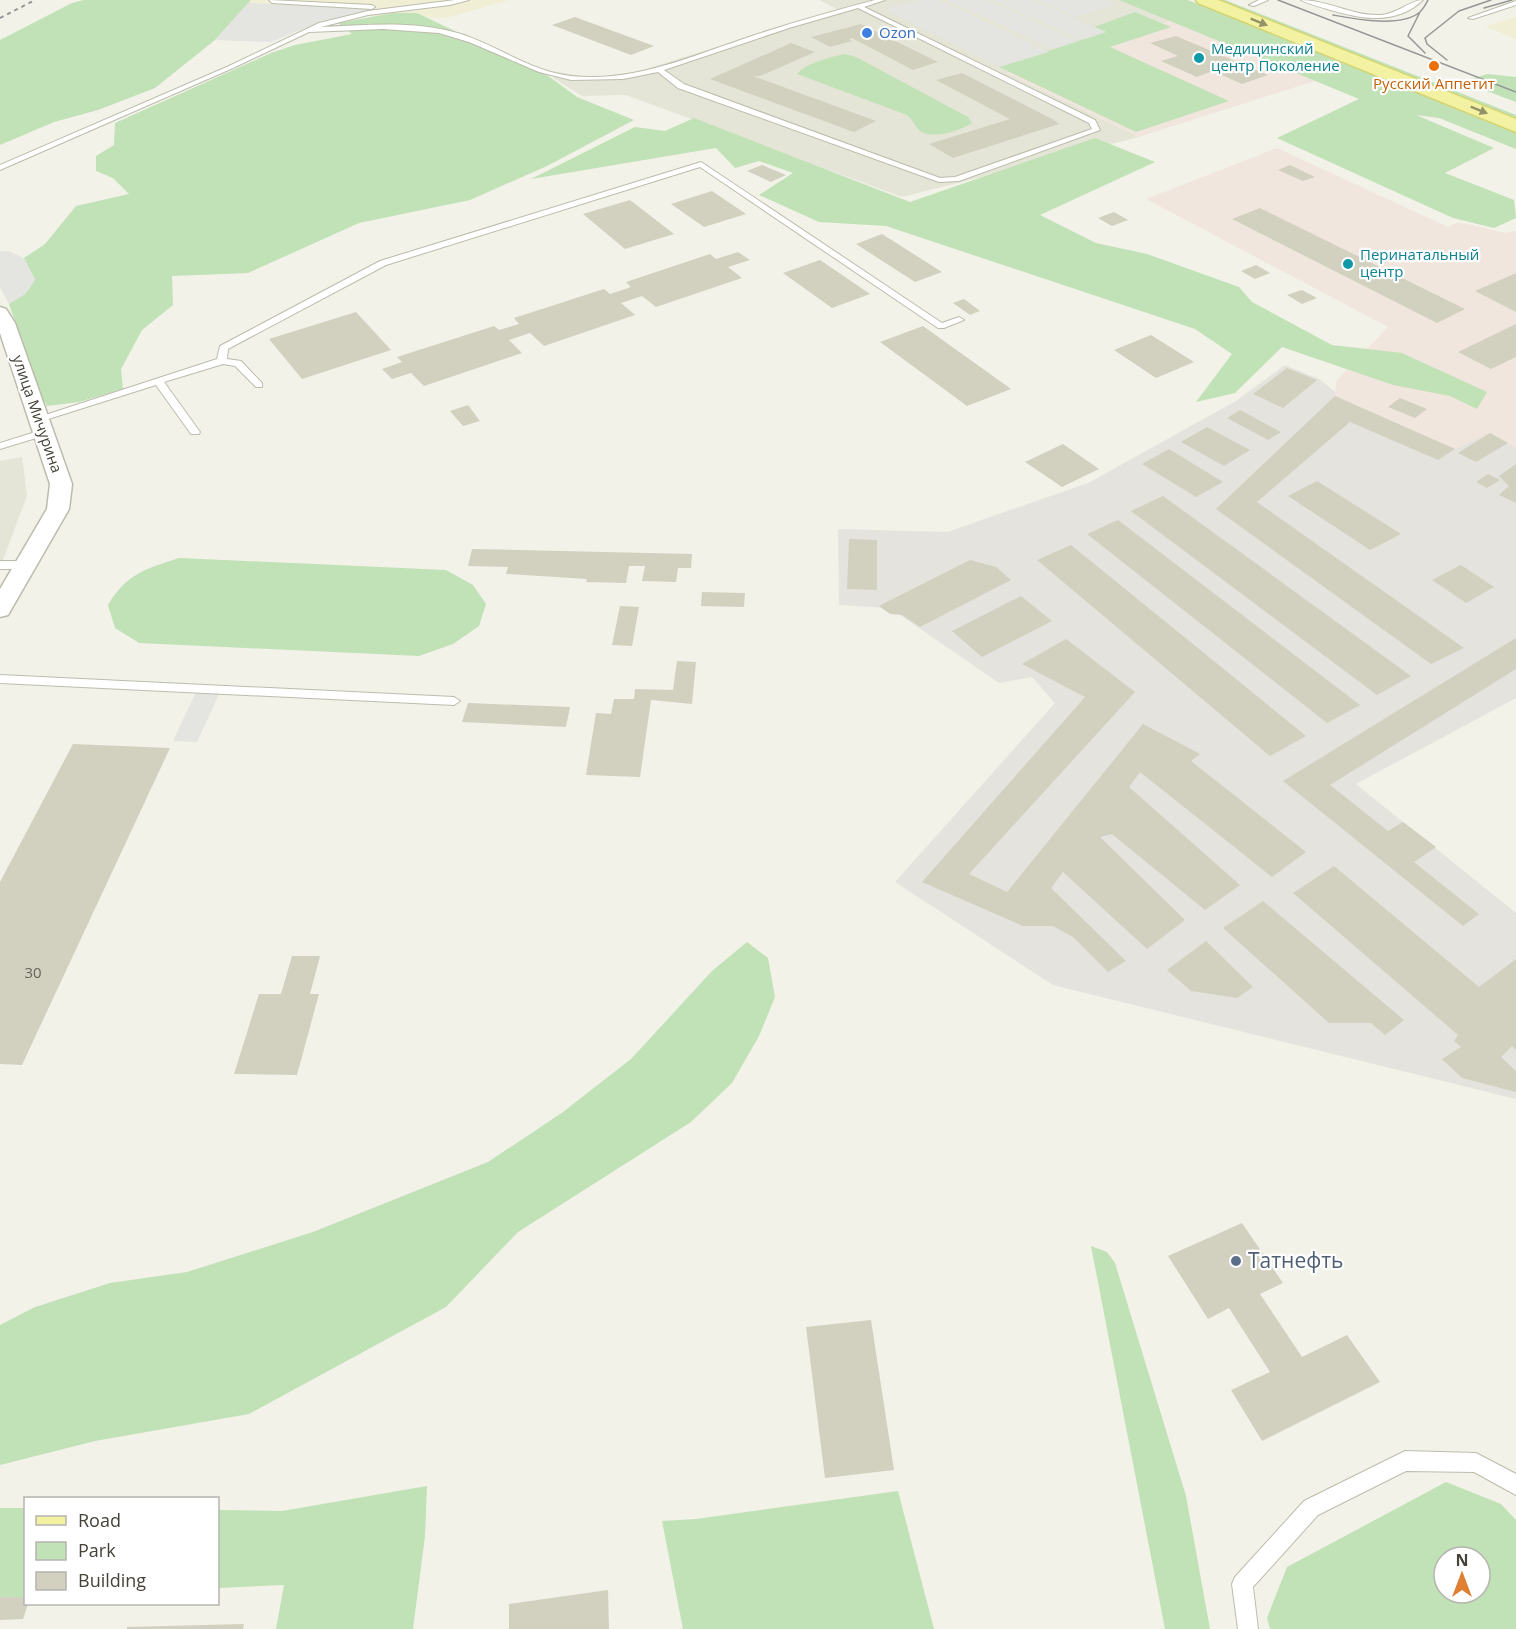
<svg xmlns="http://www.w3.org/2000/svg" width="1516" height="1629" font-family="'Open Sans',sans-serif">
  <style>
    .residential { fill: #e5e5d7 }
    .commercial { fill: #f1eed6 }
    .industrial { fill: #e5e3dd }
    .medical { fill: #f1e6dd }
    .green { fill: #c1e1b6; fill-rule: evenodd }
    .parking { fill: #e4e4e0 }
    .building { fill: #d2d0bf }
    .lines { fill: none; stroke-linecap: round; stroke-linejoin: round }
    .lane-casing { stroke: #bcbcac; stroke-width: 2 }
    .street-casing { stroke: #bcbcac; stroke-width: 3 }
    .primary-casing { stroke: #d5d473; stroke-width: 3 }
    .lane { fill: #fff; fill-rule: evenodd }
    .street { fill: #fff; fill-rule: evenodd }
    .primary { fill: #f2f2a2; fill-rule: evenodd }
    .tram { stroke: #969696; stroke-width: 1.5 }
    .rail { stroke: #969696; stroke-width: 2; stroke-dasharray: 4 4; stroke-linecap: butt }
    .oneway { fill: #939268 }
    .shop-dot { fill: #3f7fe0; stroke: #fff; stroke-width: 2 }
    .culture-dot { fill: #0f9aa8; stroke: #fff; stroke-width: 2 }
    .food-dot { fill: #e8710a; stroke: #fff; stroke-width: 2 }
    .service-dot { fill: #5c6f8a; stroke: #fff; stroke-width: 2 }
    .labels { text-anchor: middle; stroke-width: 4.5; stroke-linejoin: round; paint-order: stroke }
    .far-shop-label { font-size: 15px; fill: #366cbe; stroke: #fff; text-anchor: start }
    .far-culture-label { font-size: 15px; fill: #0d838f; stroke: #fff; text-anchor: start }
    .far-food-label { font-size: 15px; fill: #c56008; stroke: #fff }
    .far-street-label { font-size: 15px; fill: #454338; stroke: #fff }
    .number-label { font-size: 15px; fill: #68665a }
    .near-service-label { font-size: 21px; fill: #4e5e75; stroke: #fff; text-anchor: start }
  </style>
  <rect width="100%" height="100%" fill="#f2f2e9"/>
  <path class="residential" d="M819,0H1131L1176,19L1007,73L1139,137L902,197L626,95L582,96L553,78L555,75L552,71L595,78L636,72L837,9Z
    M22,457L27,496L0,568V461Z"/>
  <path class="commercial" d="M251,0H509L446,18L304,14L248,3Z
    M1516,17V39L1485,26Z"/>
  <path class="industrial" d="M1285,365L1319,379L1339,395L1492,431L1516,443V698L1356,784L1516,913V1099L1053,985L895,882L1055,703L1032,677L999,683L890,608L839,605L838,529L947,532L1088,483L1236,401Z"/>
  <path class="medical" d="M1176,19L1321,79L1139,137L1006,73Z
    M1277,148L1448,227L1459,222L1505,233L1516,231V448L1490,433L1455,449L1335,396L1336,381L1388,327L1146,199Z"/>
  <path class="green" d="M84,0H251L215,40L155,88L98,110L54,122L0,145V40L72,3Z
    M1119,0H1188L1516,133V149L1439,118L1416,115L1494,148L1445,173L1514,200L1516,218L1494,228L1453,218L1277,138L1359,99Z
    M1217,0H1225L1516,115V120Z
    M1135,12L1171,27L1110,47L1229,101L1136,132L999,67L1106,32L1094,27Z
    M393,13H417L547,75L577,97L634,120L547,166L470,200L359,223L248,273L172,276L173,305L142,330L121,369L123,389L79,402L47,406L42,397L9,304L25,294L35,280L24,258L45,244L76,206L129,194L113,178L96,171V156L114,145L115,123L271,53L295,45L352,34L338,23Z
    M845,54L856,57L968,117L972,123C961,130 931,141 919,130C915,125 913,120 907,115L797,74C806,63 831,57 845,54Z
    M1487,74L1516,77V102L1463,82Z
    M694,118L910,202L1095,138L1155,162L1040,215L1096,243L1147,254L1239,287L1252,302L1332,345L1402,353L1487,392L1477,409L1450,396L1393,385L1282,347L1235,393L1196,402L1232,354L1195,329L886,226L819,222L759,195L793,173L759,161L735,168L716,148L531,179L635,127L665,131Z
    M179,558L446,570L473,585L486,604L479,626L453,644L419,656L139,643L115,628L108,605C127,573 146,569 179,558Z
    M747,942L768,958L775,997L759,1036L732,1083L691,1122L518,1232L446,1307L249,1414L95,1441L0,1465V1325L35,1307L110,1283L187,1272L313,1232L488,1162L563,1112L631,1059L712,971Z
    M1091,1246L1107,1252L1115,1263L1186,1496L1210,1629H1165Z
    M1446,1482L1501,1504L1516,1520V1629H1270L1267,1618L1287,1567ZM1444,1557H1480V1593H1444Z
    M427,1486L425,1536L413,1629H276L284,1585L218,1588V1510L282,1511Z
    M898,1491L934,1629H683L662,1521L696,1519Z
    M0,1508H25V1597H0Z"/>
  <path class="parking" d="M920,0H939L1049,52L999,67L884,9Z
    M947,0H987L1078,41L1053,49Z
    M993,0H1033L1106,32L1081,40Z
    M1038,0H1107L1116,5L1076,17Z
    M248,3L372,9L317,23L271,42L215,40Z
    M0,251H9L24,258L35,280L25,294L9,304L0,287Z
    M195,694H219L197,742L173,741Z"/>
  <path class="building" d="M575,17L654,46L631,55L552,25Z
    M861,24L893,40L938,62L913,70L852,38L849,39L852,41L830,47L811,37Z
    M1176,36L1268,75L1242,84L1213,71L1197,77L1161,61L1178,56L1150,43Z
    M791,43L815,52L760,76H753L876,121L854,132L710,79Z
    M962,73L1054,120L1059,124L953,158L929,144L1010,119L936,80Z
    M762,165L786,175L771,182L747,171Z
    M1290,165L1315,177L1303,181L1278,170Z
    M712,191L746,214L704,227L671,204Z
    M630,200L674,234L625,249L583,214Z
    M1260,208L1465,309L1437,323L1232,219Z
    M1114,212L1128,220L1112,226L1098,218Z
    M882,234L942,272L915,282L856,244Z
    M738,252L750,260L728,267L742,278L656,307L642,296L621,303L635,315L544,346L530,333L509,340L522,353L424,386L411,373L392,379L382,369L402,362L397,357L494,326L499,330L519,324L514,318L604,289L610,294L631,287L626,282L710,254L716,259Z
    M820,260L870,294L832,308L783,273Z
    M1256,265L1270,273L1255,279L1241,271Z
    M1516,273V312L1475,291Z
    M1302,290L1317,298L1302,304L1287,295Z
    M964,299L980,311L970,315L953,303Z
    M356,312L391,350L302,379L269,339Z
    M1516,324V357L1491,369L1458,352Z
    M923,326L1011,389L967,406L880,342Z
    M1151,335L1194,362L1156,378L1114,350Z
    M1287,368L1317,380L1283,408L1253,394Z
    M1335,396L1455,449L1438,460L1350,422L1257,502L1464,648L1431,664L1216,509Z
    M1400,398L1427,409L1415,418L1388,407Z
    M468,405L480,421L463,426L450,411Z
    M1240,410L1281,432L1268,440L1227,418Z
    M1207,427L1250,450L1224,466L1181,442Z
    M1490,433L1508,443L1476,462L1458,453Z
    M1063,444L1099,469L1062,487L1025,462Z
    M1169,449L1223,482L1196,497L1142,464Z
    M1516,464V503L1499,495L1509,486L1499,476Z
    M1488,474L1500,480L1487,488L1476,482Z
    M1317,481L1401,534L1370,550L1288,496Z
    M1163,496L1411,676L1377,695L1131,511Z
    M1118,520L1360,705L1327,723L1087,534Z
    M849,539L877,540V590L847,589Z
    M1071,545L1306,736L1270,756L1037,560Z
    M472,549L692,554L691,568H678L676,582L642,581L645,566H629L626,583L586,582L587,579L506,574L508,567L468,566Z
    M970,560L996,567L1011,580L920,627L902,615L890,614L879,606Z
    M1461,565L1494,587L1466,603L1432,580Z
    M702,592L745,593L744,607L701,606Z
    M1021,596L1052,621L982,657L952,631Z
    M620,606L639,607L632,646L612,645Z
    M1516,638V669L1330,785L1388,831L1403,822L1436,847L1414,862L1479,914L1463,926L1283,781Z
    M1066,639L1135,692L969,874L1007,892L1143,724L1200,754L1191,761L1306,852L1272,877L1140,772L1129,787L1240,885L1205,910L1112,834L1100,837L1185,920L1147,949L1063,872L1051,888L1126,961L1108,972L1073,937L1053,926H1023L922,882L1085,697L1022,664Z
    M677,661L696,662L692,704L651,700L640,777L586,775L596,713L611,714L614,699H634L635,689L673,690Z
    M468,703L570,707L566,727L462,722Z
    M73,744L170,748L22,1065L0,1064V882Z
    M1334,866L1479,987L1516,959V1050L1512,1046L1501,1057L1516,1071V1092L1462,1078L1442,1059L1461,1047L1454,1041L1458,1035L1293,893Z
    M1263,901L1404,1020L1385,1035L1371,1023H1329L1223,928Z
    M1206,941L1253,987L1237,998L1191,991L1167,970Z
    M292,956H320L310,994H319L297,1075L234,1074L259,994H281Z
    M1242,1223L1283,1283L1260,1294L1302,1357L1347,1335L1380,1382L1262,1441L1231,1390L1270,1372L1229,1308L1208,1319L1168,1256Z
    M871,1320L894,1470L825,1478L806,1327Z
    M608,1590L609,1629H509V1604Z
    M0,1597H26V1604H28L23,1619L0,1620Z
    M244,1624L243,1629H127V1627Z"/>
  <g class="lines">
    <g class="lane-casing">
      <path id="lane" d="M269,0L372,5L375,7L372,9L272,3Z
        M455,0H469L450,5L368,15L321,27C367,25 416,20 461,34C498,46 532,72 571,76C635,83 694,55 752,36C793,22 834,11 875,0H885L864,7L1095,120L1100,130L959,181L939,182L678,88L658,72L623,79L571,80L539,72L469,42L439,33L383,29L309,32L233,68L0,170V165L229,66L319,23L368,11ZM858,8L1089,123L1092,129L955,177L940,178L684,84L664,70L789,28Z
        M1259,0H1268L1254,6L1249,5Z
        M1301,0C1328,0 1352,16 1380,15C1398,14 1410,0 1423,0C1396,26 1360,19 1327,9C1318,6 1308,4 1301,0Z
        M1516,1V5L1473,19L1468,18Z
        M701,162L942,323L959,317L964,320L944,328H938L700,167L386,265L228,349L227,359L241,361L262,383V387H256L235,366L223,364L164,382L200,432L199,434H191L156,385L42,421L38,422L33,419L217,359L220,346L380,261Z
        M42,430L47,433L46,435L0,449V443Z
        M0,561H26L32,565L26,569H0Z
        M0,675L454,697L460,701L454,705L0,683Z
        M1405,1451L1476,1453L1516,1474V1495L1474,1472L1406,1471L1318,1515L1253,1587L1258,1629H1238L1232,1584L1235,1577L1304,1501Z"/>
    </g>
    <g class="street-casing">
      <path id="street" d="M0,307L6,309L15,323L72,484L69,509L8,615L0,617V589L47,509L50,484L0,333Z"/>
    </g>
    <g class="primary-casing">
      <path id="primary" d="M1196,0H1218L1516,119V132L1198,3Z"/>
    </g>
    <use href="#lane" class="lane"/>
    <use href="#street" class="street"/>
    <use href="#primary" class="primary"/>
    <path class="tram" d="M1278,0L1516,92
      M1484,8L1512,0
      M1420,12L1408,36L1425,53
      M1333,15C1355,19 1401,28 1420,12C1423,9 1426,4 1428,0
      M1447,60L1427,44L1425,38L1459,11L1491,0"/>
    <path class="rail" d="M0,18L35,0"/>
  </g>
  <defs><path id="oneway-solid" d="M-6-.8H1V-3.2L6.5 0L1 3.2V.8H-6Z" transform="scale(1.5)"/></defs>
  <g class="oneway">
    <use href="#oneway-solid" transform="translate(1259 22) rotate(22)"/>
    <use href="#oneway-solid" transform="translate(1479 110) rotate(22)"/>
  </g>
  <circle class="shop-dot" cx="867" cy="33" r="6"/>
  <g class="culture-dot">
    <circle cx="1199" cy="58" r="6"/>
    <circle cx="1348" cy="264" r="6"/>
  </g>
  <circle class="food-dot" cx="1434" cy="66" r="6"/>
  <circle class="service-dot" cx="1236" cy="1261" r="6"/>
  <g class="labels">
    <g class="far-shop-label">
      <text x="879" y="38">Ozon</text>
    </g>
    <g class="far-culture-label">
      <text x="1211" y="54">Медицинский<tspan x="1211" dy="17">центр Поколение</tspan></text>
      <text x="1360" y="260">Перинатальный<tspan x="1360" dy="17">центр</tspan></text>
    </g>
    <g class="far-food-label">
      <text x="1434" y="89">Русский Аппетит</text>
    </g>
    <g class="far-street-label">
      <text transform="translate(37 414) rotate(71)" y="5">улица Мичурина</text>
    </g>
    <g class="number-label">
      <text x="33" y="978">30</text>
    </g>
    <g class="near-service-label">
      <text x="1248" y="1268">Татнефть</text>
    </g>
  </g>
  <rect x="24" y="1497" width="195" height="108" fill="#ffffff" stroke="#b5b4af" stroke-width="1.5"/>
  <rect x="36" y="1516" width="30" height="9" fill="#f2f2a2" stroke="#b5b4af" stroke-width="1.5"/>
  <text x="78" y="1527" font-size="18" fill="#454338">Road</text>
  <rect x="36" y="1542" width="30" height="18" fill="#c1e1b6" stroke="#b5b4af" stroke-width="1.5"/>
  <text x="78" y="1557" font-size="18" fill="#454338">Park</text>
  <rect x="36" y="1572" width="30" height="18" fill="#d2d0bf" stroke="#b5b4af" stroke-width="1.5"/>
  <text x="78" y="1587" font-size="18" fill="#454338">Building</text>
  <g transform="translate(1462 1575)"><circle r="28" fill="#ffffff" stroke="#b5b4af" stroke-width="1.5"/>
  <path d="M0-4.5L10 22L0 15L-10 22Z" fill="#e07e32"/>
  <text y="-9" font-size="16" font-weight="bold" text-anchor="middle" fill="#454338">N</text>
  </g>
</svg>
